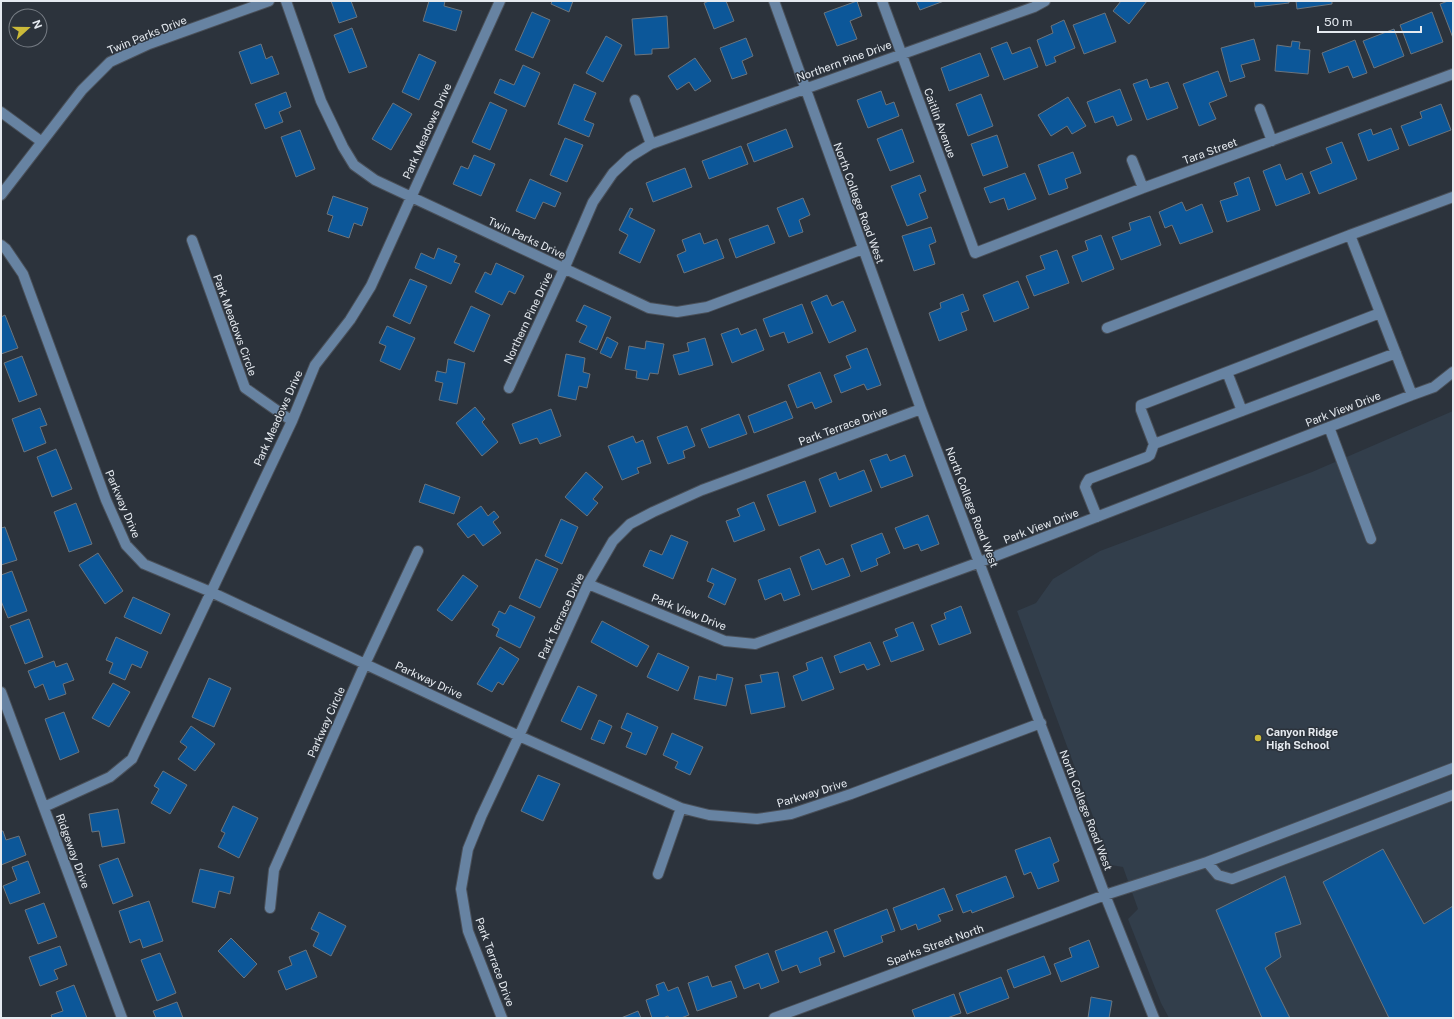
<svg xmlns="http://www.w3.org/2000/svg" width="1454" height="1019" font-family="'Public Sans',sans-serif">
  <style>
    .built { fill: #323e4b }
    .building { fill: #0c5799; stroke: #6b747d }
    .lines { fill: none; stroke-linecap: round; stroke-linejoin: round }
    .minor-casing { stroke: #4a5059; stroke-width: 12 }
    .minor { stroke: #6783a2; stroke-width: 10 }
    .poi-dot { fill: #cbba39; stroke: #2c333c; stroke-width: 1.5 }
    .labels { text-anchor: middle; stroke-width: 3; stroke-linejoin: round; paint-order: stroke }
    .street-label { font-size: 11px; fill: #e5eaf0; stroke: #2c333c }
    .poi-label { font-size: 11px; font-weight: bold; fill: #e5eaf0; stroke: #2c333c; text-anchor: start }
  </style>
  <rect width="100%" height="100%" fill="#2c333c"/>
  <path class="built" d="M1453,411V1018H1169L1161,1003L1128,919L1138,909L1123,867L1111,865L1017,611L1036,603L1053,579L1100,551L1312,472Z"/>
  <path class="building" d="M331,1H351L357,17L339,23Z
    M429,1H445L444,6L462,11L456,31L423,21Z
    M552,1H573L569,12L551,4Z
    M709,1H726L734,21L714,29L704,3Z
    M857,1L862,16L850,21L857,39L837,46L824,13Z
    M916,1H944L920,10Z
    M1121,1H1147L1129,24L1113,11Z
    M1254,1H1289V3L1255,7Z
    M1296,1H1332V4L1297,9Z
    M1448,1H1453V38L1440,4Z
    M532,12L550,20L533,58L515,50Z
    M1432,12L1443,42L1411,54L1400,25Z
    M1105,13L1116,42L1084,54L1073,25Z
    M667,16L669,48L652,49V54L635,55L632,19Z
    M1064,20L1075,48L1054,57L1056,62L1046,66L1037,40L1053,33L1051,26Z
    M352,28L367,67L349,73L334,35Z
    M1394,29L1404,56L1374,68L1363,41Z
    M606,36L622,45L603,82L586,73Z
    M746,38L753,56L742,61L747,74L732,79L720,48Z
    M1254,39L1260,60L1241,65L1245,77L1230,82L1221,48Z
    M1355,40L1367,73L1353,78L1348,66L1329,73L1322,53Z
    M1292,41L1300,42L1299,49L1310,50L1308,74L1275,71L1277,45L1291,47Z
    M1007,42L1012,54L1030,47L1038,67L1004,80L991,48Z
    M261,44L266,59L272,56L279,74L251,84L239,52Z
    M980,53L989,76L949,91L941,68Z
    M419,54L436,62L419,100L402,92Z
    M695,58L711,81L695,91L689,82L677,90L668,76Z
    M523,65L540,73L525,107L494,93L500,79L514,85Z
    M1218,71L1227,96L1209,103L1216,119L1199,126L1183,84Z
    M1147,79L1150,88L1168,82L1178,108L1147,120L1133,84Z
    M574,84L596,93L584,120L594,124L589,137L558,124Z
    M1120,89L1132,120L1117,126L1113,116L1095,123L1087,102Z
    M881,91L886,105L894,102L899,116L868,128L857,100Z
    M286,92L291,107L279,112L283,122L265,129L255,104Z
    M981,94L993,126L968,136L956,104Z
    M1068,97L1086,126L1072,134L1067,126L1051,136L1038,115Z
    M490,102L507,110L490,150L472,142Z
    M393,103L412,114L391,150L372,139Z
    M1441,104L1451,130L1409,146L1401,126L1422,118L1420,112Z
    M1391,128L1399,149L1368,161L1358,134L1371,129L1373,135Z
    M786,129L793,147L754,162L747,144Z
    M902,129L914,162L890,171L877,139Z
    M300,130L315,169L296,177L281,137Z
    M997,135L1008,167L983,176L971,144Z
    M565,138L583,145L567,182L550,175Z
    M1342,142L1357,179L1319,194L1310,172L1332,163L1326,148Z
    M741,146L748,164L709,179L702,161Z
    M1073,152L1081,173L1065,179L1068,188L1049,195L1038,165Z
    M474,155L495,164L481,196L453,184L461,166L468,169Z
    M1280,164L1286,180L1302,173L1310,193L1276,206L1263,171Z
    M685,168L692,187L653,202L646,183Z
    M1025,173L1036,199L1008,210L1004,198L990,203L984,188Z
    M920,175L926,191L919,194L928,218L907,226L891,186Z
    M1249,177L1260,210L1227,222L1220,201L1238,195L1234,183Z
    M530,179L561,193L555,207L543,202L535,219L516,211Z
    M333,196L368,208L362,226L354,223L349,238L328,231L333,216L327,214Z
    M803,198L810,215L799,220L803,232L789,237L777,208Z
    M1182,202L1186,211L1202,204L1213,232L1180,244L1172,225L1165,228L1159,212Z
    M630,208L633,209L629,217L655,230L640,263L619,253L628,235L619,230Z
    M1150,216L1161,245L1121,260L1112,237L1131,230L1129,223Z
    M768,225L775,243L736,258L729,239Z
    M931,227L936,242L929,245L935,264L914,271L902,236Z
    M700,233L704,244L717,239L724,258L684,273L677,255L686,251L682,240Z
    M1101,235L1114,269L1082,282L1072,256L1088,250L1085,241Z
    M438,248L457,256L454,262L460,264L451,284L415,268L421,253L434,259Z
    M1057,250L1069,283L1034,296L1026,276L1045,269L1040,256Z
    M496,263L524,276L515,294L509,291L502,305L475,292L485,272L491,275Z
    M410,279L427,286L410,324L393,316Z
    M1018,281L1029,308L994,322L983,295Z
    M963,294L969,310L961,313L967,330L939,341L929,313L941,308L940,303Z
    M827,295L832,306L843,301L856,331L829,343L811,302Z
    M802,304L813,333L788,343L784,332L770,337L763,319Z
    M584,305L611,317L597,350L579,342L587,326L576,321Z
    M471,306L490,315L474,352L454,343Z
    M5,315L18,348L1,354V317Z
    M387,326L415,338L400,370L380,361L386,346L379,343Z
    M738,328L741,335L756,329L764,350L732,363L721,334Z
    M607,337L618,343L611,358L600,353Z
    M705,338L713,365L679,375L673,355L689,351L687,343Z
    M646,341L664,344L658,374L650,373L648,380L636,378L637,371L625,369L629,346L645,349Z
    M867,348L881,385L867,390L864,384L841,393L834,375L851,368L846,356Z
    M566,354L585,358L583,372L590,374L587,388L579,386L576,400L558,396Z
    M22,356L37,395L19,402L4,363Z
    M448,359L465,363L457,404L439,400L443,383L435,381L437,371L446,373Z
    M820,372L832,402L815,409L812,402L797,408L788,385Z
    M786,401L793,418L754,433L748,416Z
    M475,407L485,419L482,422L498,442L482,456L456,423Z
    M40,408L47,425L40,427L46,443L24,452L12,419Z
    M551,409L561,436L540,444L537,438L520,444L512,424Z
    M739,414L747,434L709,448L701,429Z
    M687,426L695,446L683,451L685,458L668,464L657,437Z
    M633,436L636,443L643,440L651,463L637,468L639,473L622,480L608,446Z
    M56,449L72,489L52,497L37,457Z
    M887,454L890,461L905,455L913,476L881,488L870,460Z
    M864,470L872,491L830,507L819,479L836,472L839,480Z
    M586,472L603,487L593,499L598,503L587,516L565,497Z
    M805,481L816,512L779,526L767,495Z
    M425,484L460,497L454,514L419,502Z
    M754,502L765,530L734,542L726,521L740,516L737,509Z
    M76,503L92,544L69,552L54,512Z
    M481,506L488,516L494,511L499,517L493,522L501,533L483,546L474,534L468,538L457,524Z
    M928,515L939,544L921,551L918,544L904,549L895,528Z
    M561,519L578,527L562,564L545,556Z
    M5,527L17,560L1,565V528Z
    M882,533L890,553L876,559L878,565L861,572L851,545Z
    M671,535L688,542L673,579L643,566L650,550L662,555Z
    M819,549L826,565L843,558L850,576L812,590L800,557Z
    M98,553L123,591L105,604L79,565Z
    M536,559L558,569L540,608L519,598Z
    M712,568L736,579L725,605L708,597L714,584L707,581Z
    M790,568L800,595L784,601L781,593L765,600L758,580Z
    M12,571L27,611L8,618L1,601V575Z
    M463,575L478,586L452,621L437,610Z
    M133,597L170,614L161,634L124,617Z
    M510,605L535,617L520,648L496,636L499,629L492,625L499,611L505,614Z
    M961,606L971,633L939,645L931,625L946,619L944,613Z
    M29,619L43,657L25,664L10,626Z
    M602,621L649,646L637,667L591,642Z
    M913,622L924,650L891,662L883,642L898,636L895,629Z
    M116,637L148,652L141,668L132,664L125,680L109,673L113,663L106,660Z
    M870,642L880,665L867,670L864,664L840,673L834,656Z
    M500,647L519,659L503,685L498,682L492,692L477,684Z
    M658,653L689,667L678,691L647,677Z
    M822,657L834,689L802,701L793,676L808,670L806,663Z
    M54,661L56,667L67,663L74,680L63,684L66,694L49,700L43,684L35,688L28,671Z
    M778,672L785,707L751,714L745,685L762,682L760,675Z
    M717,674L733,678L726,706L694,699L699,676L716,680Z
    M209,678L231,688L214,727L192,717Z
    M113,683L130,692L109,727L92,718Z
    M578,686L597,695L581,730L561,721Z
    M64,712L79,752L60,760L45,719Z
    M627,713L658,727L646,755L626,747L632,733L621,728Z
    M599,720L612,726L604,744L591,739Z
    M191,726L215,744L195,771L178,759L187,747L180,742Z
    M672,733L703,747L690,775L675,768L678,762L663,755Z
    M163,771L187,785L170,814L151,803L159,789L154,786Z
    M538,775L560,784L543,821L521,811Z
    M233,806L258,818L239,858L218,847L225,833L221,831Z
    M118,809L125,843L102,847L99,831L92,832L89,814Z
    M1,831H3L6,840L19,836L26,855L1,865Z
    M1050,837L1059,861L1053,864L1059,881L1038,889L1031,872L1024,875L1015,850Z
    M1383,849L1424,924L1453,906V1018H1389L1323,882Z
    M118,858L133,896L113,904L99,865Z
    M28,861L40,893L10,904L3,886L17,880L12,867Z
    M200,869L234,877L230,894L219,891L215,908L192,902Z
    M1006,876L1014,897L972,913L971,910L963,913L956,895Z
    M1285,876L1301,924L1275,933L1281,957L1265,968L1290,1018H1262L1216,910Z
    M944,888L953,910L938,915L941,921L918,930L916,924L901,930L893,908Z
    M149,901L163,941L143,948L140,939L130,943L119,911Z
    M44,903L57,937L38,944L25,910Z
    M887,909L895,931L881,936L883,942L844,957L834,930Z
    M319,912L346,926L331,956L313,946L319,933L311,929Z
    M827,931L835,952L819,958L821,965L800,973L797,965L782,971L775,951Z
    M231,938L257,964L244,978L218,951Z
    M1089,940L1099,967L1061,982L1054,964L1072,957L1069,948Z
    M60,946L67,965L54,970L58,979L40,986L29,957Z
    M306,950L317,977L286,990L278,971L292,965L289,957Z
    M160,953L176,993L157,1001L141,960Z
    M768,953L779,982L761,989L759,983L744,989L735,966Z
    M1044,956L1051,974L1014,988L1007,970Z
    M708,976L712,987L731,981L737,997L697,1011L688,983Z
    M1001,977L1009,998L967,1014L959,993Z
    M664,982L668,991L678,987L689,1015L681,1018H669L668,1016L663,1018H652L646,1000L659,995L656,985Z
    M74,985L87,1018H52L51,1015L63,1011L56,992Z
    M954,994L961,1013L947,1018H915L912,1010Z
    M1091,997L1112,1001L1109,1018H1088Z
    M177,1002L183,1018H156L153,1011Z
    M638,1011L641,1018H621Z"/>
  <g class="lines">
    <g class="minor-casing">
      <path id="minor" d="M286,1L321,101L343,147L354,165L375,180L649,308L677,312L707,307L863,249
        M774,1L921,409L1105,895L1154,1018
        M882,1L975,253L1143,188L1453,74
        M635,100L651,144
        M1260,109L1272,141
        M1,112L42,142
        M1132,160L1143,188
        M1,195L82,90L110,62L149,44L269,1
        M1350,235L1453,197
        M192,240L245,388L292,421
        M1,245L6,249L23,274L106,500L126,545L144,564L211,592L519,736L681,808L709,815L757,819L791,814L851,794L1041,723
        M1380,313L1141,405V410L1154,444L1396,353
        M1107,328L1350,235L1412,395
        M1227,372L1242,411
        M509,388L564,269L593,202L613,173L630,157L651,144L1034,7L1045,1
        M1329,427L1371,539
        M1097,517L1085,487L1086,484L1089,479L1147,457L1150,455L1154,444
        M588,584L725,641L755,644L980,562L1412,395L1434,387L1453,372
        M1,692L122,1018
        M44,807L110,777L132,759L292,421L315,365L350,320L371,286L500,1
        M1207,862L1218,875L1232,879L1453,795
        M658,874L681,808
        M270,908L274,870L365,664L418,551
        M502,1018L468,931L461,889L468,849L481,817L519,736L588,584L613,541L630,524L653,512L702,490L921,409
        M774,1018L1105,895L1207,862L1453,768"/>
    </g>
    <use href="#minor" class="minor"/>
  </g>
  <circle class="poi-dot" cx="1258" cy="738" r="4"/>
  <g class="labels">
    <g class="street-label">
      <text transform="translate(147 35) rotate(-22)" y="4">Twin Parks Drive</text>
      <text transform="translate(844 61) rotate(-20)" y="4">Northern Pine Drive</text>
      <text transform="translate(940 123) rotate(70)" y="4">Caitlin Avenue</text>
      <text transform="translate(427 131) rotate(-66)" y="4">Park Meadows Drive</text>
      <text transform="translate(1210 151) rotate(-20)" y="4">Tara Street</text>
      <text transform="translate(859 203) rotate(70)" y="4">North College Road West</text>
      <text transform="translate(527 238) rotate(25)" y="4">Twin Parks Drive</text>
      <text transform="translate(528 318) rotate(-65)" y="4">Northern Pine Drive</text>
      <text transform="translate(235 325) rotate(70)" y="4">Park Meadows Circle</text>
      <text transform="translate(1343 409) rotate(-21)" y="4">Park View Drive</text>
      <text transform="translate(278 418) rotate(-66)" y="4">Park Meadows Drive</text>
      <text transform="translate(843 426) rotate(-20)" y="4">Park Terrace Drive</text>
      <text transform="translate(123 504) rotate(67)" y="4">Parkway Drive</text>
      <text transform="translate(972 507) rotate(69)" y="4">North College Road West</text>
      <text transform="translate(1041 526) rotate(-21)" y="4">Park View Drive</text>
      <text transform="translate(689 612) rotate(22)" y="4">Park View Drive</text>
      <text transform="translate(561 616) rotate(-65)" y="4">Park Terrace Drive</text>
      <text transform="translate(429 680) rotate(25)" y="4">Parkway Drive</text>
      <text transform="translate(326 722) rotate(-66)" y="4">Parkway Circle</text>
      <text transform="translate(812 793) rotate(-17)" y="4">Parkway Drive</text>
      <text transform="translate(1086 810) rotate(69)" y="4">North College Road West</text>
      <text transform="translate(73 851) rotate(70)" y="4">Ridgeway Drive</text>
      <text transform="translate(935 945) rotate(-20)" y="4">Sparks Street North</text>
      <text transform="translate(495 962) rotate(70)" y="4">Park Terrace Drive</text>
    </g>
    <g class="poi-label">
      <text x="1266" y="736">Canyon Ridge<tspan x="1266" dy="13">High School</tspan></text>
    </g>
  </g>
  <rect width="1454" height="1019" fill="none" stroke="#e5eaf0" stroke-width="4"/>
  <g transform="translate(28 28) rotate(69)"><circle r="19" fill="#2c333c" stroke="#767c84"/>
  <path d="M0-3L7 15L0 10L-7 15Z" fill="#cbba39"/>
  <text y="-6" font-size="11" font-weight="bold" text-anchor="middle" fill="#e5eaf0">N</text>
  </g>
  <path d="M1318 26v6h103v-6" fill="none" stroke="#e5eaf0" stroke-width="2"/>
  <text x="1324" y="26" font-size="12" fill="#e5eaf0" stroke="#2c333c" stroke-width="3" paint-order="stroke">50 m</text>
</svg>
